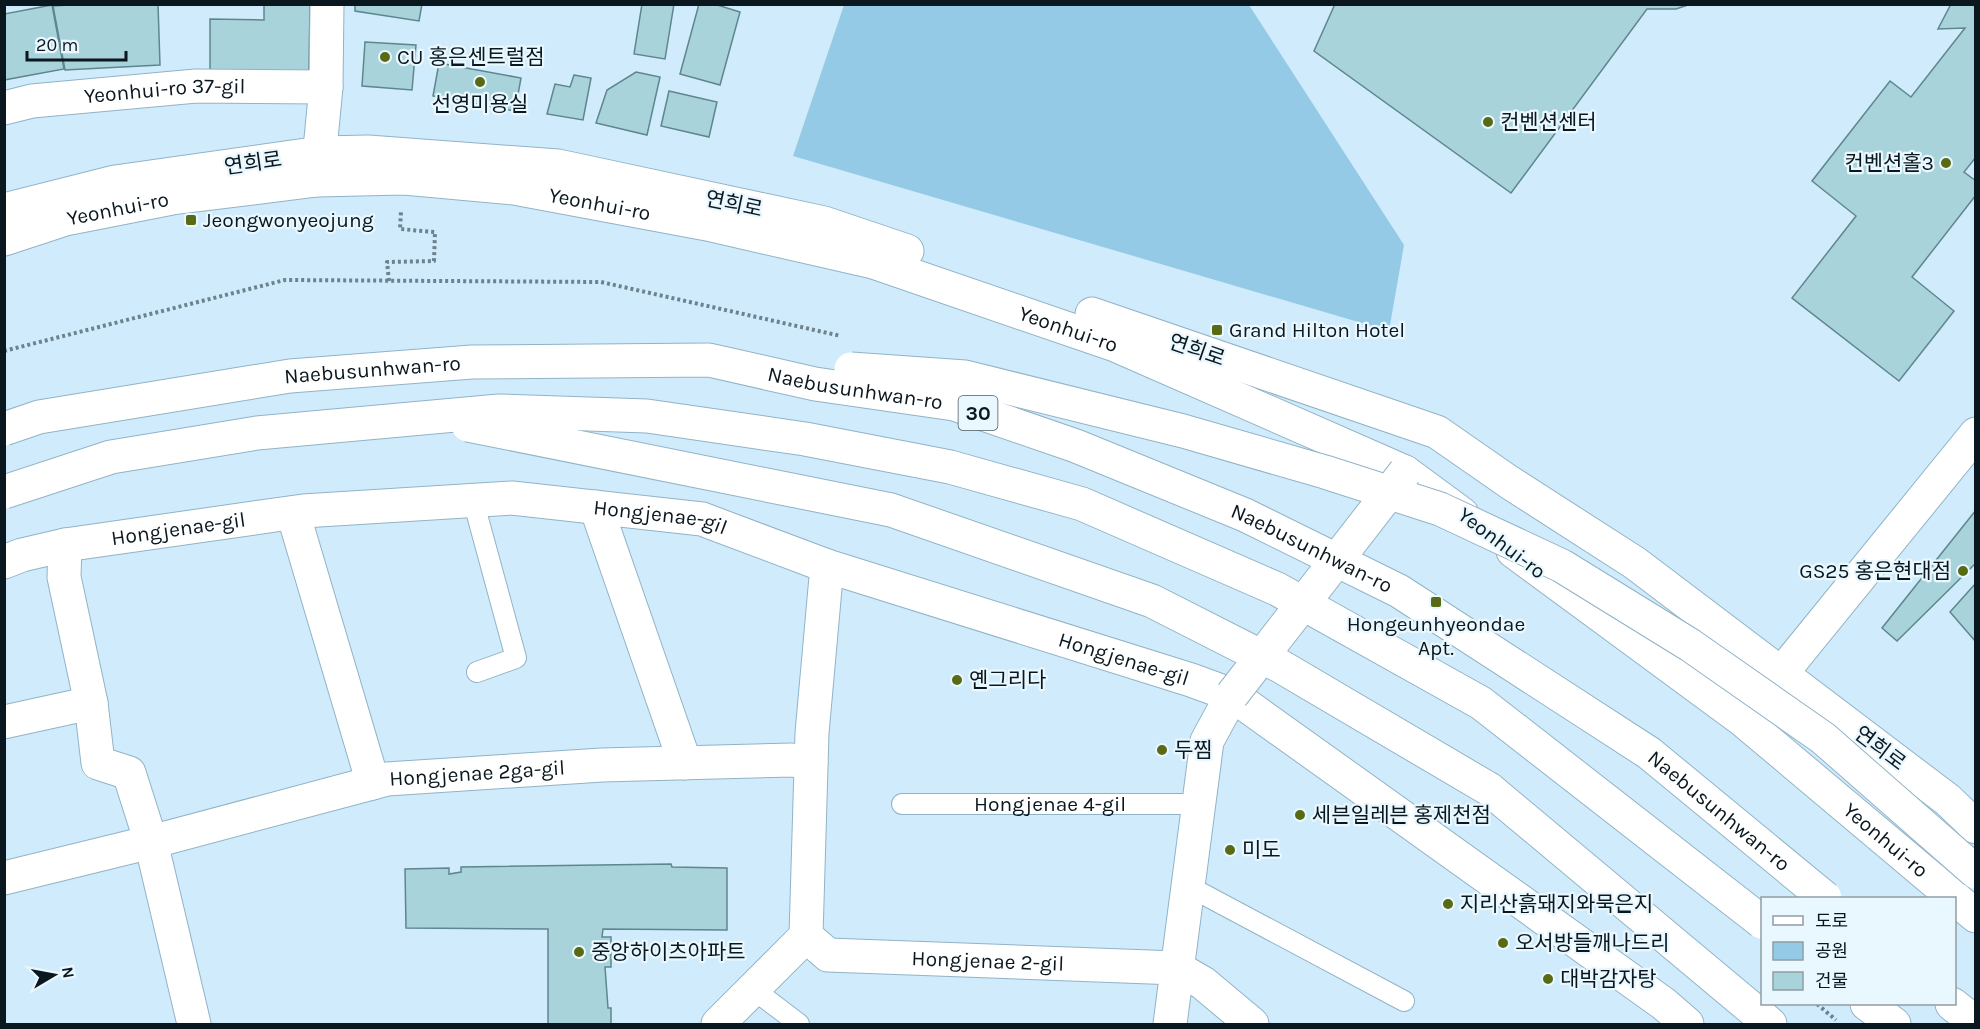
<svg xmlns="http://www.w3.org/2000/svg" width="1980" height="1029" font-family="Karla,'Noto Sans KR',sans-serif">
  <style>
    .green { fill: #95cae6 }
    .pier { fill: #d0ecfc }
    .building { fill: #a9d3db; stroke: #5e868e; stroke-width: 1.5 }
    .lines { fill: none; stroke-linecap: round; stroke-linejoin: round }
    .service-casing { stroke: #91b3c6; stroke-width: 22 }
    .minor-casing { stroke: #91b3c6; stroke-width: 35 }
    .secondary-casing { stroke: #91b3c6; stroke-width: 35 }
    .trunk-casing { stroke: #91b3c6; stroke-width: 35 }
    .path { stroke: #6d828d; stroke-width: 4; stroke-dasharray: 3 3; stroke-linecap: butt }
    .service { stroke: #fff; stroke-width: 20 }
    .minor { stroke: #fff; stroke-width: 33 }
    .secondary { stroke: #fff; stroke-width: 33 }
    .trunk { stroke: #fff; stroke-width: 33 }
    .minor-bridge-casing { stroke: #91b3c6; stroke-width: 35; stroke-linecap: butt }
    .trunk-bridge-casing { stroke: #91b3c6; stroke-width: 35; stroke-linecap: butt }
    .minor-bridge { stroke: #fff; stroke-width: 33 }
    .trunk-bridge { stroke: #fff; stroke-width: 33 }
    .poi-dot { fill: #596a15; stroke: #e9f7ff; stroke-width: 2 }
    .labels { text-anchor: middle; stroke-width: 4.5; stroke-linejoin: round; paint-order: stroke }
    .shield { fill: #e9f7ff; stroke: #4d5a62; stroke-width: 1.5 }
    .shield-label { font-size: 20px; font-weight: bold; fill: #0a171e }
    .poi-label { font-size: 21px; fill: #0a171e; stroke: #e9f7ff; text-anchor: start }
    .street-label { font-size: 21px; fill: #0a171e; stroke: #e9f7ff }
  </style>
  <rect width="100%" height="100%" fill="#d0ecfc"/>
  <path class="green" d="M844,5H1249L1404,245L1389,331L793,156Z"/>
  <path class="pier" d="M581,338L1015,405V410L1106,436L1331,548L1626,747L1797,898H1762V926L1598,781L1286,611L1041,511L786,453L614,429L325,431L72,477L4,498V441L82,408L296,358H348Z
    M1851,1004H1918L1940,1024H1873Z"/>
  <path class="building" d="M84,4H158L160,65L65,70L53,6Z
    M264,4H310L309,71L210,70V19L264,20Z
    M355,4H422L419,21L355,11Z
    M642,4H674L665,59L634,54Z
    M699,4H714L740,12L720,85L680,74Z
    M1335,4H1691L1676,9H1647L1511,193L1314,51Z
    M1951,4H1976V157L1964,172L1976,181V195L1912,277L1954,311L1899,381L1792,298L1856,216L1812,181L1890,81L1911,97L1965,28L1938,29Z
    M52,5L64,69L4,80V14Z
    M365,42L416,45L412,90L362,86Z
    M439,63L521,78L515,111L433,96Z
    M636,72L660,77L647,135L596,123L607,90Z
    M574,75L591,78L583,120L547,114L555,84L570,87Z
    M669,91L717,102L709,137L661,126Z
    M1976,510V563L1897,641L1882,628Z
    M1976,583V642L1950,612Z
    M671,864L672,867L727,868V930L603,929L602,937H611V967H605L608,1008H611V1024H548V929L406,928L405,869L449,868V874L461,872V867Z"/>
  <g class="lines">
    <g class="service-casing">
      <g id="service">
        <path d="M473,500L516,658L477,672"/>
        <path id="s1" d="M902,804H1199"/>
        <path d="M1188,886L1404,1001"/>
        <path d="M753,989L799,1024"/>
      </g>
    </g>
    <g class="minor-casing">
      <g id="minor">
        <path id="s2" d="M4,108L32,101L196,86L326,87"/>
        <path d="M317,180L326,87L327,4"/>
        <path d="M596,507L685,763"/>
        <path d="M293,513L373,783"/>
        <path d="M65,545L64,577L91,703L98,763L129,773L151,842L194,1024"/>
        <path id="s3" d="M4,562L22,555L65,545L303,511L512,498L702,519L827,566L1191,680L1232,695L1664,1004L1687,1024"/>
        <path d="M1763,696L1976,434"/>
        <path d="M4,722L91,703"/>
        <path id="s4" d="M4,878L151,842L387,779L602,765L792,760L811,763"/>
        <path id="s5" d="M806,936L828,955L1177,968L1203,983L1252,1024"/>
        <path d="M718,1024L806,936L812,733L827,566"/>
        <path d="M1170,1024L1207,741L1232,695"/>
      </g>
    </g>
    <g class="secondary-casing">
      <g id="secondary">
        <path d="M4,210L115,182L320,153L368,152L558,166L824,223L907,251"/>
        <path id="s6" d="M4,239L65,219L172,198L317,180L404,178L514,188L707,224L873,262L1115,345L1405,472L1462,514"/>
        <path d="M1092,314L1437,432L1509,482L1635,563L1948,800L1976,827"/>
        <path id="s7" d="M1513,551L1744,721L1976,916"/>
      </g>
    </g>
    <g class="trunk-casing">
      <path id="trunk" d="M1489,789L1770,1024
        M1867,1004L1894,1024
        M1952,1004L1976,1023"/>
    </g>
    <path class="path" d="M389,281L387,262L434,261L435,232L400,229L401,212
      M4,351L285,280L601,282L841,336
      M1817,1004L1836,1020"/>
    <use href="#service" class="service"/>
    <use href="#minor" class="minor"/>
    <use href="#secondary" class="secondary"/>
    <use href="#trunk" class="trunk"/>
    <g class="minor-bridge-casing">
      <path id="minor-bridge" d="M1232,695L1405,472"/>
    </g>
    <g class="trunk-bridge-casing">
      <g id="trunk-bridge">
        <path d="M851,369L965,377L1183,431L1325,472L1440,509L1562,566L1690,645L1823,738L1976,872"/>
        <path d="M468,425L891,510L1152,601L1280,666L1489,789"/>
        <path id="s8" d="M4,429L39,417L290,376L472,362L709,360L815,384L954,404L1076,446L1245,515L1399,591L1649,753L1825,898"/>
        <path d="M4,492L111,457L257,433L499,411L647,416L805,439L950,467L1082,504L1277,589L1481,703L1762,922"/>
      </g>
    </g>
    <use href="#minor-bridge" class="minor-bridge"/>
    <use href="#trunk-bridge" class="trunk-bridge"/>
  </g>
  <g class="poi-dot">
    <circle cx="385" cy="57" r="6"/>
    <circle cx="480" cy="82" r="6"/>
    <circle cx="1488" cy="122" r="6"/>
    <circle cx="1946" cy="163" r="6"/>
    <rect x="185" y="214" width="12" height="12" rx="3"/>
    <rect x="1211" y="324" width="12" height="12" rx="3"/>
    <circle cx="1963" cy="571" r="6"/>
    <rect x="1430" y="596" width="12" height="12" rx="3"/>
    <circle cx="957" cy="680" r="6"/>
    <circle cx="1162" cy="750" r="6"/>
    <circle cx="1300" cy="815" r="6"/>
    <circle cx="1230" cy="850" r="6"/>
    <circle cx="1448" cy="904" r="6"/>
    <circle cx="1503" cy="943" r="6"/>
    <circle cx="579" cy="952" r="6"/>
    <circle cx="1548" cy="979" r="6"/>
  </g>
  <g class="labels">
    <rect class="shield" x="958.5" y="396" width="39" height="34" rx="4.5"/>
    <g class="shield-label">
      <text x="978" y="420">30</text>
    </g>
    <g class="poi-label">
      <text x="397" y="64">CU 홍은센트럴점</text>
      <text x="480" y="111" text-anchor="middle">선영미용실</text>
      <text x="1500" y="129">컨벤션센터</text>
      <text x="1934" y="170" text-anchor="end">컨벤션홀3</text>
      <text x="203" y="227">Jeongwonyeojung</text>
      <text x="1229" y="337">Grand Hilton Hotel</text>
      <text x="1951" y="578" text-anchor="end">GS25 홍은현대점</text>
      <text x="1436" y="631" text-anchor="middle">Hongeunhyeondae<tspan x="1436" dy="24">Apt.</tspan></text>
      <text x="969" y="687">옌그리다</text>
      <text x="1174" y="757">두찜</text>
      <text x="1312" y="822">세븐일레븐 홍제천점</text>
      <text x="1242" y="857">미도</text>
      <text x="1460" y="911">지리산흙돼지와묵은지</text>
      <text x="1515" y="950">오서방들깨나드리</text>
      <text x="591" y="959">중앙하이츠아파트</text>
      <text x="1560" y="986">대박감자탕</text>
    </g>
    <g class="street-label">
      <text dy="7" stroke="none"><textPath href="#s2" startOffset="162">Yeonhui-ro 37-gil</textPath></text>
      <text transform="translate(253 163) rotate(-8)" y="7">연희로</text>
      <text dy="7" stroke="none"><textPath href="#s6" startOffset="604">Yeonhui-ro</textPath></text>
      <text transform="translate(734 204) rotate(12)" y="7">연희로</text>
      <text dy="7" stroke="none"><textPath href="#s6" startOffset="118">Yeonhui-ro</textPath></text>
      <text dy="7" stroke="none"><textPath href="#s6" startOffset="1090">Yeonhui-ro</textPath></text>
      <text transform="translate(1197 350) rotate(19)" y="7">연희로</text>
      <text dy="7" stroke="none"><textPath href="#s8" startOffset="374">Naebusunhwan-ro</textPath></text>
      <text dy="7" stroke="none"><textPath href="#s8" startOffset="860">Naebusunhwan-ro</textPath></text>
      <text dy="7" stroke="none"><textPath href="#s3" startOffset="663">Hongjenae-gil</textPath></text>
      <text dy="7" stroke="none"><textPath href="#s3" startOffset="178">Hongjenae-gil</textPath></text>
      <text transform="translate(1502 543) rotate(37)" y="7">Yeonhui-ro</text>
      <text dy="7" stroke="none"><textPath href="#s8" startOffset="1346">Naebusunhwan-ro</textPath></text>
      <text dy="7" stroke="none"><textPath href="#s3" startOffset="1149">Hongjenae-gil</textPath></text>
      <text transform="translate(1880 748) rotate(37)" y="7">연희로</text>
      <text dy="7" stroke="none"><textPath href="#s4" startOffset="486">Hongjenae 2ga-gil</textPath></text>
      <text dy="7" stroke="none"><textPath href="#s1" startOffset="148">Hongjenae 4-gil</textPath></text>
      <text dy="7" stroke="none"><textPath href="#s8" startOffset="1832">Naebusunhwan-ro</textPath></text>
      <text dy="7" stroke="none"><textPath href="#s7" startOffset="472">Yeonhui-ro</textPath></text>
      <text dy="7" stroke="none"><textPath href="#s5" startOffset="189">Hongjenae 2-gil</textPath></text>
    </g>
  </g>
  <rect width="1980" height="1029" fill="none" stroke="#0a171e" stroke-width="12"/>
  <rect x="1761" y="897" width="195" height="108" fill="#e9f7ff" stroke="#909da5" stroke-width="1.5"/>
  <rect x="1773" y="916" width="30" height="9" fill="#ffffff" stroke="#909da5" stroke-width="1.5"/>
  <text x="1815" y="927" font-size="18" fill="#0a171e">도로</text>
  <rect x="1773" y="942" width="30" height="18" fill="#95cae6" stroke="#909da5" stroke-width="1.5"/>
  <text x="1815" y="957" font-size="18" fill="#0a171e">공원</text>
  <rect x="1773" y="972" width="30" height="18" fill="#a9d3db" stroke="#909da5" stroke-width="1.5"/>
  <text x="1815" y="987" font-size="18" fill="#0a171e">건물</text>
  <g transform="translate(54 975) rotate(80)" stroke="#e9f7ff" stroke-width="4.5" paint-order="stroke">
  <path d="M0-4.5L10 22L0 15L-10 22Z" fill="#0a171e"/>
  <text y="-9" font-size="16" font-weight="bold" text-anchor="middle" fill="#0a171e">N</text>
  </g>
  <path d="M27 51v9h99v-9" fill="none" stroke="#0a171e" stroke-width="3"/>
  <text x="36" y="51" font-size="18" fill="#0a171e" stroke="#e9f7ff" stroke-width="4.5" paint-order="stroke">20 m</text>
</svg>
